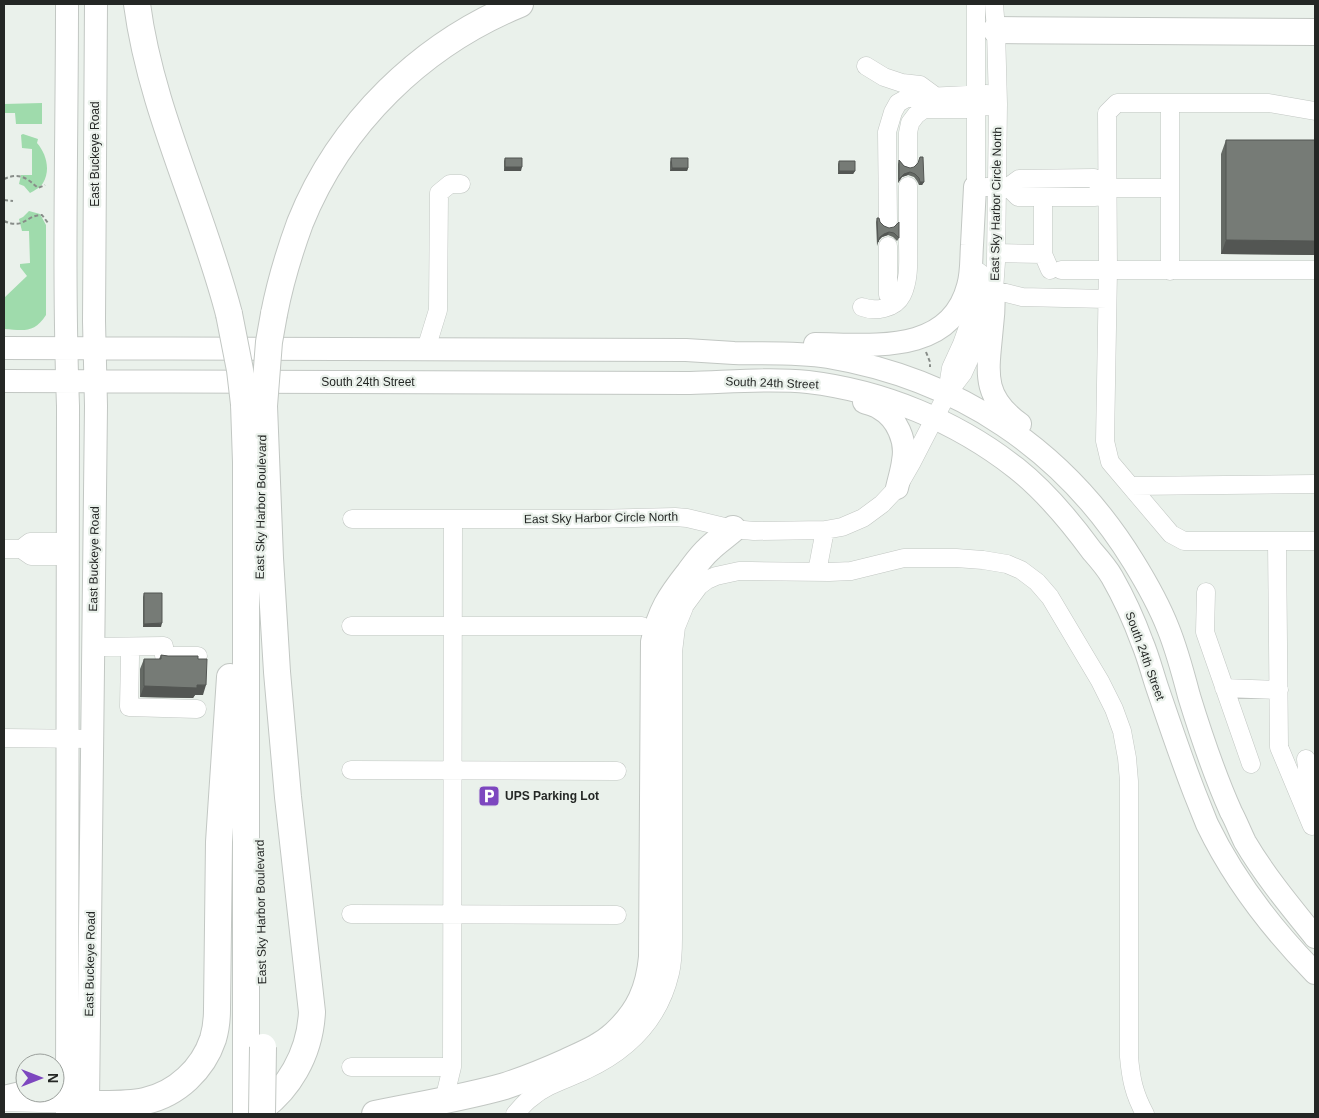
<svg xmlns="http://www.w3.org/2000/svg" width="1319" height="1118" font-family="Arial,sans-serif">
  <style>
    .green { fill: #9fdbac }
    .lines { fill: none; stroke-linecap: round; stroke-linejoin: round }
    .minor-casing { stroke: #c2c7c3; stroke-width: 19 }
    .major-casing { stroke: #c2c7c3; stroke-width: 24 }
    .highway-casing { stroke: #c2c7c3; stroke-width: 28 }
    .path { stroke: #888d89; stroke-width: 2; stroke-dasharray: 4 2.5; stroke-linecap: butt }
    .minor { stroke: #fff; stroke-width: 18 }
    .major { stroke: #fff; stroke-width: 22 }
    .highway { stroke: #fff; stroke-width: 26 }
    .highway-bridge-casing { stroke: #c2c7c3; stroke-width: 28; stroke-linecap: butt }
    .highway-bridge { stroke: #fff; stroke-width: 26 }
    .wall { fill: #656a65 }
    .shaded-wall { fill: #535653 }
    .building { fill: #767b76; stroke: #535653 }
    .labels { text-anchor: middle; stroke-width: 4.5; stroke-linejoin: round; paint-order: stroke }
    .street-label { font-size: 12px; fill: #242725; stroke: #eaf1eb }
    .poi-label { font-size: 12px; font-weight: bold; fill: #242725; stroke: #eaf1eb; text-anchor: start }
  </style>
  <rect width="100%" height="100%" fill="#eaf1eb"/>
  <path class="green" d="M42,103V124H16L15,113H4V104Z
    M23,134L38,139L37,143C46,153 51,170 43,183C40,188 35,190 30,193L24,186L19,184L21,175H32V149L22,148L21,135Z
    M29,211L40,214L46,225V315C34,334 23,330 4,329V298L27,276L20,267V264L30,263L29,231H22L19,219L23,217Z"/>
  <g class="lines">
    <g class="minor-casing">
      <path id="minor" d="M976,4V198
        M866,66L884,77L902,83L920,85L935,96
        M1315,111L1269,103H1117L1107,113L1108,270L1105,441L1110,462L1171,534L1184,541H1315
        M908,161V133L910,123L916,115L924,109H962L988,106
        M986,187H1008L1019,179L1094,178L1101,188
        M1008,187L1018,197H1095L1101,188
        M1101,188H1170
        M1043,197V254L1050,270
        M888,221L887,132L893,112L898,103L907,98L987,94
        M996,253L1043,254
        M1061,270H1315
        M1170,271V103
        M994,290L1022,297L1107,299
        M888,295V246
        M862,307C875,312 895,309 902,295C910,279 908,258 908,241C908,222 908,204 908,186
        M426,349L438,310L439,193L450,184H461
        M947,393L951,368L962,344L972,316L978,287L979,272
        M1131,486L1315,484
        M352,519H593L675,517L687,518L733,529L754,531L825,530L842,527L863,518L882,504L897,488L912,462L947,394L963,373L979,338L994,290L996,262L998,104L996,30L994,4
        M1277,541L1279,747L1312,826
        M4,549H21L31,556H67
        M21,549L30,542H67
        M817,572L825,530
        M1206,592L1205,632L1251,764
        M351,626H642
        M93,647L164,646V656H198
        M125,647L129,651L130,657L129,707L197,709
        M1224,688L1279,690
        M4,738L93,739
        M1306,759L1309,787L1315,802
        M351,770L617,771
        M351,914L617,915
        M351,1067H452
        M444,1100L452,1067L453,519
        M4,1102L78,1104
        M515,1114C520,1109 525,1102 531,1098C547,1084 568,1079 586,1070C629,1050 659,1020 670,973C673,961 673,950 673,938V652L676,627L685,605L699,586L707,580L716,576L739,571H751L829,572L851,571L904,558H956L983,560L1007,564L1021,570L1037,582L1050,597L1100,681L1114,709L1122,731L1127,758L1129,781V1057C1131,1079 1134,1094 1145,1114"/>
    </g>
    <g class="major-casing">
      <path id="major" d="M67,4C67,138 63,272 68,406L67,1114
        M994,290C994,306 993,321 991,337C987,376 984,398 1020,424
        M815,344C870,344 950,356 968,286C972,273 971,258 972,245C973,225 974,206 975,187
        M4,348L686,350C702,351 718,352 734,353C765,354 797,352 828,357C958,379 1064,449 1133,561C1146,582 1159,605 1168,628C1177,650 1183,673 1189,696C1201,735 1214,774 1231,812C1236,821 1240,832 1245,842C1265,876 1290,906 1315,937
        M4,381L690,383C729,382 769,378 808,382C883,391 956,421 1016,468C1045,491 1070,521 1092,551C1099,559 1107,568 1112,577C1124,598 1134,620 1142,642C1148,656 1152,672 1157,687C1169,722 1181,758 1195,794C1199,804 1203,814 1207,824C1234,880 1272,929 1315,973
        M864,402C869,404 875,405 879,408C897,418 907,441 903,461C902,470 899,479 897,488
        M4,1097L25,1092
        M88,1104L96,406L94,321L96,4"/>
    </g>
    <g class="highway-casing">
      <path id="highway" d="M137,4C151,111 202,209 229,314
        M996,30L1315,32
        M274,314C280,283 289,253 300,223C340,123 422,44 520,4
        M244,404L246,462V1114
        M88,1104C107,1104 127,1105 145,1101C177,1094 203,1069 213,1039C216,1029 217,1019 217,1009L219,842L230,677
        M253,1114C289,1092 310,1053 312,1012L288,797L277,672L270,558L264,406
        M375,1114C418,1105 463,1098 505,1086C526,1079 546,1071 566,1062C583,1054 601,1047 615,1034C639,1012 649,989 652,957L654,642C660,612 670,597 689,573C695,565 701,556 709,549C716,542 725,536 733,529"/>
    </g>
    <path class="path" d="M4,179C19,172 27,178 38,188L45,185
      M4,200L13,201
      M4,221C24,230 26,215 42,215L48,223
      M926,352L930,362V367"/>
    <use href="#minor" class="minor"/>
    <use href="#major" class="major"/>
    <use href="#highway" class="highway"/>
    <g class="highway-bridge-casing">
      <path id="highway-bridge" d="M229,314L240,370L244,404
        M264,406L269,342L274,314
        M262,1114L263,1047"/>
    </g>
    <use href="#highway-bridge" class="highway-bridge"/>
  </g>
  <path class="wall" d="M1226,140H1315V255L1221,254V154Z
    M505,158L521,171H504V161Z
    M671,158L688,168L687,171H670V162Z
    M899,160L904,166L910,168L924,182L922,185H919L917,181L914,177L908,175L902,177L898,183V164Z
    M839,161L855,171L853,174H838V164Z
    M877,218L880,222L884,226L889,228L899,238L897,241L893,237L888,235L882,237L879,240L877,246L876,222Z
    M144,593L161,627H143V597Z
    M161,655L168,656L198,659L203,695H195L193,698L140,697V669L144,659H159Z"/>
  <path class="shaded-wall" d="M505,167H522L521,171H504Z
    M672,168H688L687,171H670Z
    M839,171H855L853,174H838Z
    M910,172L908,175L902,177L898,183L899,179L904,174Z
    M920,182H924L922,185H919Z
    M889,232L888,235L882,237L879,240L880,237L884,234Z
    M1226,240L1315,241V255L1221,254Z
    M162,623L161,627H143L144,624Z
    M206,685L203,695H195L193,698L140,697L144,686Z"/>
  <path class="building" d="M1226,140H1315V241L1226,240Z
    M920,157H923L924,182H920L919,178L915,174L910,172L904,174L899,179V160L904,166L910,168L914,167L918,163Z
    M505,158H522V167H505Z
    M671,158H688V168H672Z
    M839,161H855V171H839Z
    M877,218H879L880,222L884,226L889,228L894,227L899,222V238L894,233L889,232L884,234L880,237L878,242Z
    M144,593H162V623L144,624Z
    M161,655L168,656H198V659H207L206,685H197V688L144,686V659H161Z"/>
  <defs>
    <g id="parking-square" transform="scale(1.125)"><rect x="-9" y="-9" width="18" height="18" rx="4" fill="#7d47bf" stroke="#eaf1eb"/><path d="M-3.5-5.5H1a3.5 3.5 0 0 1 0 7H-1V5.5H-3.5ZM-1-3.4V-.6H.8a1.4 1.4 0 0 0 0-2.8Z" fill="#fff"/></g>
  </defs>
  <g fill-rule="evenodd">
    <use href="#parking-square" x="489" y="796"/>
  </g>
  <g class="labels">
    <g class="street-label">
      <text transform="translate(95 154) rotate(-90)" y="4">East Buckeye Road</text>
      <text transform="translate(996 204) rotate(-89)" y="4">East Sky Harbor Circle North</text>
      <text x="368" y="386">South 24th Street</text>
      <text transform="translate(772 383) rotate(2)" y="4">South 24th Street</text>
      <text transform="translate(261 507) rotate(-89)" y="4">East Sky Harbor Boulevard</text>
      <text transform="translate(601 518) rotate(-1)" y="4">East Sky Harbor Circle North</text>
      <text transform="translate(94 559) rotate(-89)" y="4">East Buckeye Road</text>
      <text transform="translate(1145 656) rotate(70)" y="4">South 24th Street</text>
      <text transform="translate(261 912) rotate(-91)" y="4">East Sky Harbor Boulevard</text>
      <text transform="translate(90 964) rotate(-89)" y="4">East Buckeye Road</text>
    </g>
    <g class="poi-label">
      <text x="505" y="800">UPS Parking Lot</text>
    </g>
  </g>
  <rect width="1319" height="1118" fill="none" stroke="#242725" stroke-width="10"/>
  <g transform="translate(40 1078) rotate(90)"><circle r="24" fill="#eaf1eb" stroke="#9ba09c"/>
  <path d="M0-4L9 19L0 12L-9 19Z" fill="#7d47bf"/>
  <text y="-8" font-size="14" font-weight="bold" text-anchor="middle" fill="#242725">N</text>
  </g>
</svg>
